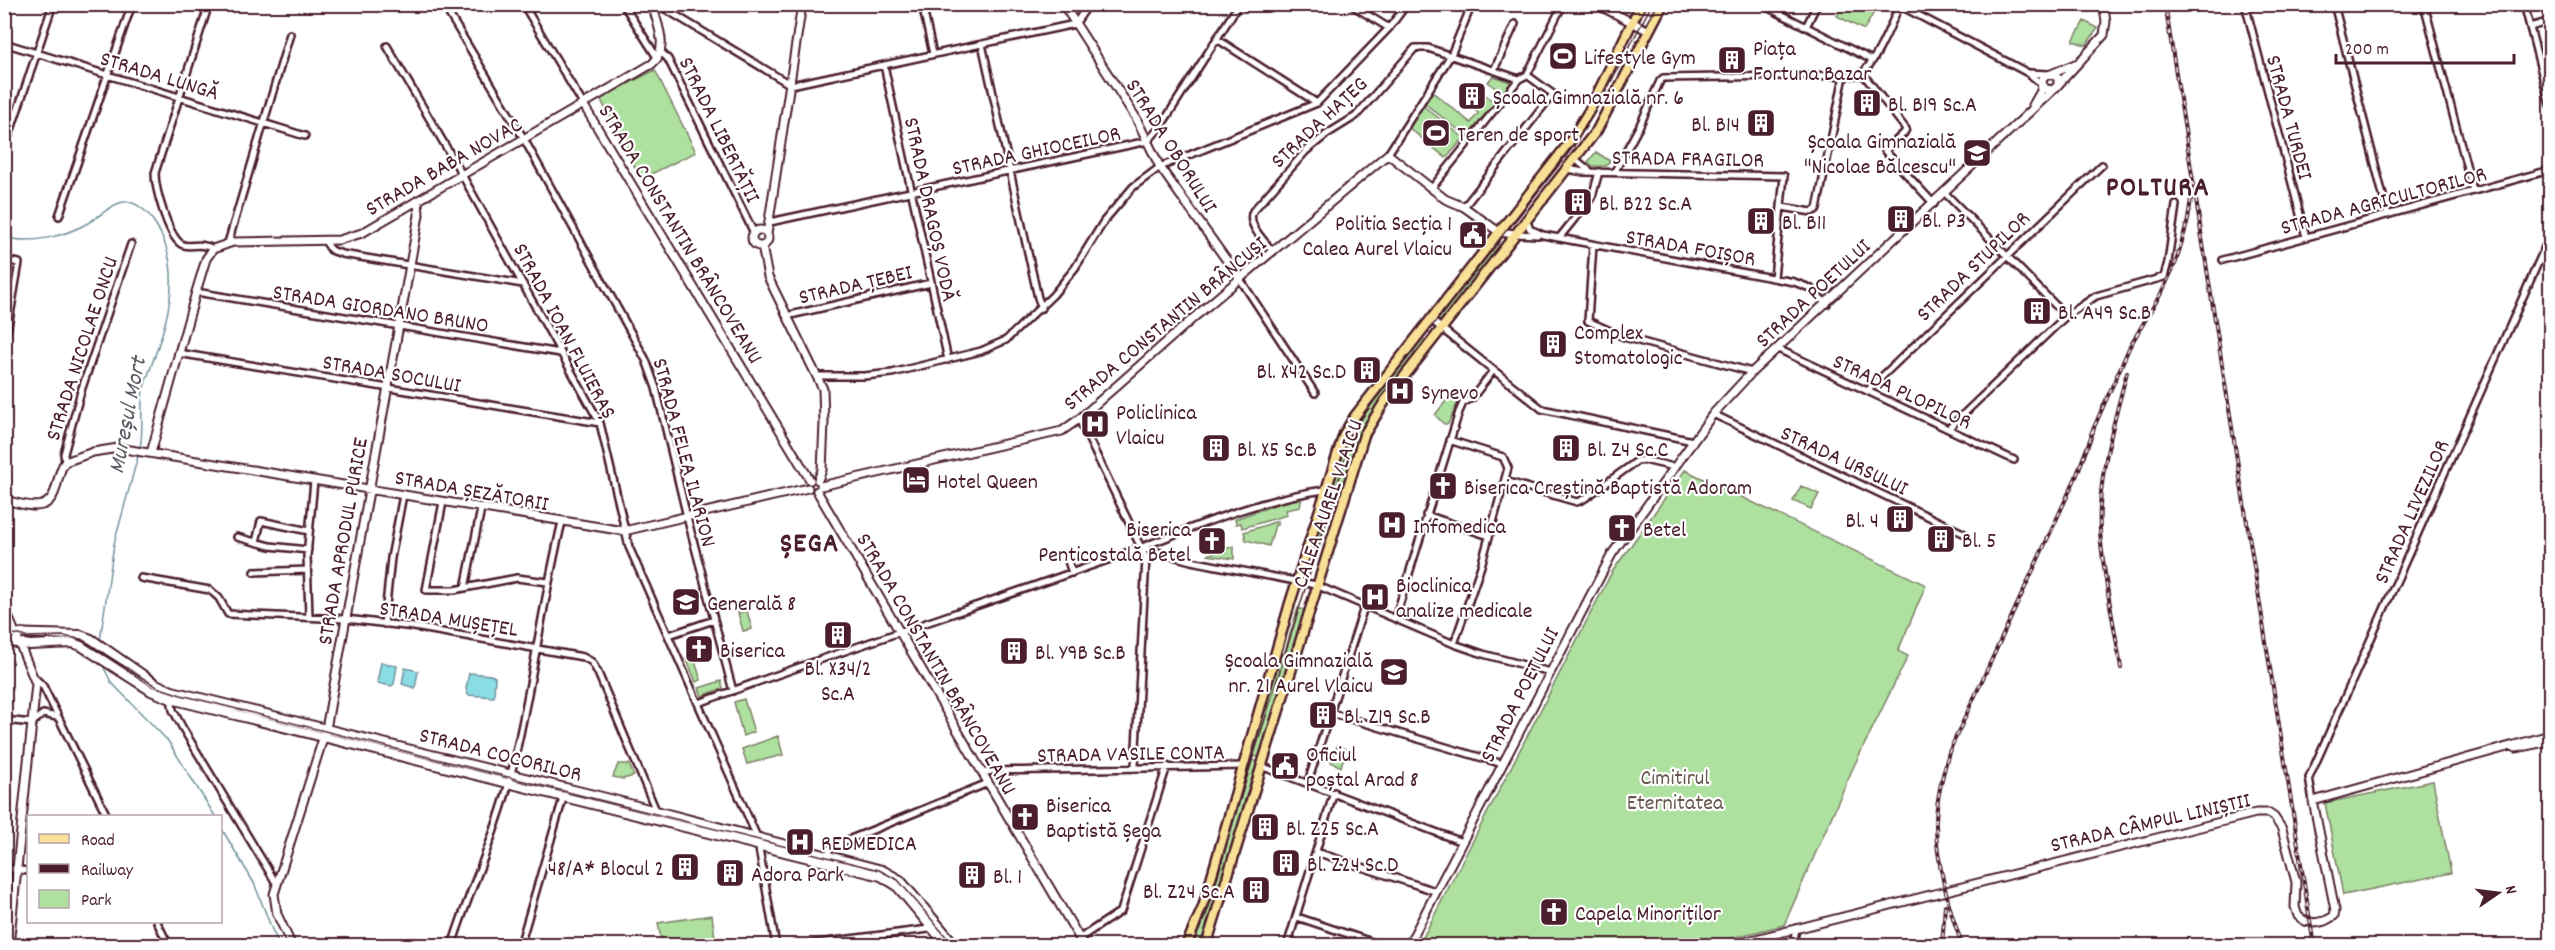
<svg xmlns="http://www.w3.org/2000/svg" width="2555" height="950" font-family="Dekko,sans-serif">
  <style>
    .green { fill: #aee0a0; stroke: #7c8066; stroke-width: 1.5 }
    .water { fill: #8bdde5; stroke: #71919b; stroke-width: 1.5 }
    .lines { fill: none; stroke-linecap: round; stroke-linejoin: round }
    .stream { stroke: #71919b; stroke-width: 1.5 }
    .minor-casing { stroke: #4a1f2b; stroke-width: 10 }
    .tertiary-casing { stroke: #4a1f2b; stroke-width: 11 }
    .secondary-casing { stroke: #4a1f2b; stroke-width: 12 }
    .primary-casing { stroke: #4a1f2b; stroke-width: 13 }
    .minor { stroke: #fff; stroke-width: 5 }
    .tertiary { stroke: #fff; stroke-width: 7 }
    .secondary { stroke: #fff; stroke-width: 8 }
    .primary { stroke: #f9e096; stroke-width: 8 }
    .tram { stroke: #4a1f2b; stroke-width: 1.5 }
    .rail-casing { stroke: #4a1f2b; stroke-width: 4 }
    .rail { stroke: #fff; stroke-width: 1.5; stroke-dasharray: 4.5; stroke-linecap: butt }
    .labels { text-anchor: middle; stroke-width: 4.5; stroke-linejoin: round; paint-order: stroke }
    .poi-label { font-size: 22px; fill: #4a1f2b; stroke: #fff; text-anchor: start }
    .street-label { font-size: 22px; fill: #4a1f2b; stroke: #fff }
    .park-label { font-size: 22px; fill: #68594e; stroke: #fff }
    .water-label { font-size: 24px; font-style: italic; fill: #5e5863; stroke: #fff }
    .district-label { font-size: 28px; font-weight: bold; letter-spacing: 1.5px; fill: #4a1f2b; stroke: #fff }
  </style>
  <rect width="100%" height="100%" fill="#fff"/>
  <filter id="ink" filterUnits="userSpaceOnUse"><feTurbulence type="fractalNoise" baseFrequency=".0167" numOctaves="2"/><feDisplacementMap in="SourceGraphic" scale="12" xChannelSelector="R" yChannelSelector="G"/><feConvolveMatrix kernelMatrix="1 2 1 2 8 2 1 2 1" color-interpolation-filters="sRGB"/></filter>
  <g filter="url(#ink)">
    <path class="green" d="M1843,5V4L1878,5L1864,30L1837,16Z
      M2084,21L2098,28L2086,45L2073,41Z
      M655,70L696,152L641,179L600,98Z
      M1493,76L1513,83L1482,118L1483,119L1469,138L1424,103L1431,91L1471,123L1478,113L1473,108L1484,94L1493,101L1500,92L1488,82Z
      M1422,105L1464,138L1446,158L1408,127Z
      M1596,152L1610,161L1606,166H1593L1588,162Z
      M1496,242L1501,247L1442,324L1436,319Z
      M1422,338L1427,342L1366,422L1358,438L1337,504L1332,503L1316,558L1312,556L1333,477L1349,433Z
      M1455,389L1460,392V398L1448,424H1444L1435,415Z
      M1685,470L1926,585L1898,651L1908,656L1852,770L1784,925L1704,945H1419L1612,572Z
      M1801,486L1819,494L1811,509L1793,501Z
      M1297,497H1302L1300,507L1286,510L1287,515L1242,528L1241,523L1236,524L1235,519Z
      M1278,521L1277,525H1275L1269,546L1246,540L1244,532Z
      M1234,546V559L1207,555Z
      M1298,608L1304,610L1259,757L1251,755L1279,661H1282Z
      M747,611L752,629L743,631L738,613Z
      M693,655L701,680L696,682L686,658Z
      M721,681L723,688L702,696L699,688Z
      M744,699L754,732L743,736L734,702Z
      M778,736L783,755L747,764L742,749Z
      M1337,746L1346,749L1341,767L1331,762Z
      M1250,760L1257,761L1204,945L1192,946L1209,899Z
      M618,764H629L634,776L623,779L613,777Z
      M2433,781L2451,873L2343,895L2325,803Z
      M712,915L716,945H662L658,923Z"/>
    <path class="water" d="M381,662L397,666L394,684L391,686L377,683Z
      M405,668L418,671L415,688L402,684Z
      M469,673L491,675L495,677L494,697L468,695L466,689Z"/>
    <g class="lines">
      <path class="stream" d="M4,237C31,245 65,236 88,223C99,217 111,204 123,202C133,200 144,209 150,216C192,272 162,333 143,390C140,410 144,428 140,448
        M100,641L114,544L138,456
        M102,664L111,682L168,741L215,816
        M220,826L254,883L273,932L280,946"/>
      <g class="minor-casing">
        <path id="minor" d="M209,4L155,173C155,189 168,235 181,244C189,249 200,241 213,249
          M443,4L524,139L646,360L656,388L687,517L733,691
          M523,4L583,104
          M623,4L658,59
          M657,4L791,85L1075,24L1089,4
          M922,4L933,54
          M1350,4L1389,28
          M1761,4L1872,60
          M2245,4L2306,237
          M2334,4L2388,215
          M2424,4L2473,191
          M2524,4L2550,105
          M1899,5L2028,73L2042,84
          M1806,27L1817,4
          M2530,27L2550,21
          M1217,39L1317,103
          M4,43L305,136
          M982,44L1038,298L1042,308
          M387,46L456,164L600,423L629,547L757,837L776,946
          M661,52L668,59L754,233
          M884,65L948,360
          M1494,70L1515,24
          M2030,73L2048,74
          M1863,74L1906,129L1904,133L1885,151L1934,204
          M4,151L53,4
          M1388,154L1451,55L1472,4
          M1575,159L1591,172
          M1567,169L1584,172L1784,176L1774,278
          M1615,171L1639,127L1660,81L1663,78L1859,75C1875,66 1892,22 1900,4
          M1431,189L1519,79
          M1945,193L2066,316
          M1464,207L1553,94L1527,75
          M1782,207L1812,212L1817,209L1844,76
          M59,216L132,4
          M1526,220L1530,229L1543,235L1794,282L1810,288L1827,304
          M770,222L1148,141L1161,126L1239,4
          M1515,234L1538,235
          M1559,238L1592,197L1599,172
          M325,241L331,250L342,254L523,284
          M228,243L290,34
          M1593,245L1588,321L1624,337L1752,372
          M1273,252C1265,241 1246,225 1253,211L1306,151L1327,134L1356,116L1415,48H1428L1519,79L1527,75L1563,4
          M4,260L19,263L4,350
          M2223,260L2550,170
          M1240,279L1315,393
          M196,292L560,353
          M786,316L931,283
          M1431,320L1542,409L1693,441
          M1778,349L2014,460
          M178,353L600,423
          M817,376H864L892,373L981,351L1006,340L1053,295L1075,268L1104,221L1133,187L1160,167L1317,103L1389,28L1407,4
          M1867,391L2102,165
          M1713,414L1963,533
          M1079,419L1146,558L1135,766
          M1948,429L2066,316L2096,296L2164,277L2168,262L2176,205
          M1449,440L1503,457L1508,468L1481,566L1454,644
          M65,462L64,454L81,391L131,244
          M1505,481L1577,502L1584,499L1637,461L1644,460L1674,467
          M443,502L426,590H454L517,578L548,582
          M1426,515L1489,536
          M237,537L270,546L308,550
          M256,542L261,521L309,531
          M1143,548L1191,561L1316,585L1454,644L1483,654L1550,672
          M1066,555L1072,573
          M254,572L307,570
          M141,578L210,590L219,598L228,614L346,619L414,627L583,657L592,662L598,673L657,813
          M465,588L481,509
          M309,617L307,556L314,481
          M1395,619L1459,412L1463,403L1472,398L1493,371
          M384,624L391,558L403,495
          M669,635L714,620
          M36,679L43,686L107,816
          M171,698L173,710L182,727L276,883
          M699,703C832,654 966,610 1099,563C1173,537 1246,501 1324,490
          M1331,713L1503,764
          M4,720L33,723
          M33,722L43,714L57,717
          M1261,766L1462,842
          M983,773L992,771L1244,766
          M1308,782L1365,604
          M2313,801L2309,778L2550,236
          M1316,852L1435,891
          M826,857L831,847L988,783
          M4,868L28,871
          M1297,917L1384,946
          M157,922L169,946
          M1080,938L1121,911L1167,766
          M452,946C469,890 495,838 509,782C531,696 541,608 562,522
          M523,946L521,942L564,795
          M794,946L929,929L934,926
          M1287,946L1334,792
          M1793,946L1796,928"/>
      </g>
      <g class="tertiary-casing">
        <path id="tertiary" d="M1063,4L1136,118L1160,167L1240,279
          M1596,4L1649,31
          M2051,74L2075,64
          M2058,85L2104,35L2106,21L2103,4
          M583,104L810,480
          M2033,105L2041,91L2043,77L2051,74L2058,78V85L2053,90L2046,89L2043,85
          M752 238a8 8 0 1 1 16 0a8 8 0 1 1-16 0Z
          M767,234L802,4
          M762,246L768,277L823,389L824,423L822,470L818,480
          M151,453L196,292L206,259L213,249L233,242L339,240L362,233L652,64C670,48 657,24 652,4
          M821,486L1062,431L1079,419L1198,314L1388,154L1445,199L1464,207L1499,232L1515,234
          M817,491L1084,946
          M4,500C29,505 50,516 57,484C59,476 60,469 65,462L93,452L118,448L624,531L808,488
          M4,606L36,684L9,946
          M2516,748L2550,741
          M292,946L277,914L274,894L326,729L419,215L418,200
          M1408,946L1612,554L1713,414L1752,372L2053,90
          M1728,946L2256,813H2268L2274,817L2282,829L2296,882L2295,907L2298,916L2305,921L2315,923L2325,921L2334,916L2335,910L2313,801L2550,735"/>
      </g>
      <g class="secondary-casing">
        <path id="secondary" d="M4,633L80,635L91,639L156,684L172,691L610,799L882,870L900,880L956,946
          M4,641L30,645L73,643L81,646L151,691L171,699L881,876L896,885L947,946"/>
      </g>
      <g class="primary-casing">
        <path id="primary" d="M1186,946L1203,907L1290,603L1344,434L1355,416L1569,143L1589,111L1641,4
          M1206,946L1364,435L1385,401L1597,130L1663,4"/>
      </g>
      <use href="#minor" class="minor"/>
      <use href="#tertiary" class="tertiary"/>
      <use href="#secondary" class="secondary"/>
      <use href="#primary" class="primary"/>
      <path class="tram" d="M4,632L28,637L62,636L81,639L157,687L181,695L879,870L898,880L954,946
        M1192,946L1210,897L1344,463L1358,424L1374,401L1578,138L1603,97L1652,4"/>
      <g class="rail-casing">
        <path id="rail" d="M2165,4L2314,946
          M2091,434L2130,346L2163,290L2176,262L2188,220L2191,198
          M2121,668C2114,623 2103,576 2100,531C2097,478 2114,423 2127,372
          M1942,946L1945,905
          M1963,946C1949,912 1935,856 1936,820C1937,796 1943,774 1949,752L2076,477L2094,429"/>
      </g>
      <use href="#rail" class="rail"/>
    </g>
  </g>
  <defs>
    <g id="stadium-square" transform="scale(1.5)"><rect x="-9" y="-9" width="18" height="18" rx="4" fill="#4a1f2b" stroke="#fff"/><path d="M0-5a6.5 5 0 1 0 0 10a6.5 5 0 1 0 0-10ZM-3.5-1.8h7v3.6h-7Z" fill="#fff"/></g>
    <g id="building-square" transform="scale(1.5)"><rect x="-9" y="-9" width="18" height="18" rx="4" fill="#4a1f2b" stroke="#fff"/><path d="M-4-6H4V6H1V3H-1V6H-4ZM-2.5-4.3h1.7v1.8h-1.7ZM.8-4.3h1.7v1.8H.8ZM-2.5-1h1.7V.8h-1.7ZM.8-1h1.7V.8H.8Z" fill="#fff"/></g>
    <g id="school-square" transform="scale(1.5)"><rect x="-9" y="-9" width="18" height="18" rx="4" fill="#4a1f2b" stroke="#fff"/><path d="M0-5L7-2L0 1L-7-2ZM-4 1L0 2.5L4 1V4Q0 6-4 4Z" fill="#fff"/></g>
    <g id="civic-square" transform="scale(1.5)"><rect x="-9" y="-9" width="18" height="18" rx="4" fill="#4a1f2b" stroke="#fff"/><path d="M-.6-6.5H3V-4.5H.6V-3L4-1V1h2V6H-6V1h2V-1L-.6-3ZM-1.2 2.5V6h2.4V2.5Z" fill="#fff"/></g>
    <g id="hospital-square" transform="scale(1.5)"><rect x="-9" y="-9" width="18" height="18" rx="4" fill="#4a1f2b" stroke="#fff"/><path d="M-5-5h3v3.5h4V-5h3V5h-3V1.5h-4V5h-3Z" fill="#fff"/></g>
    <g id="hotel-square" transform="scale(1.5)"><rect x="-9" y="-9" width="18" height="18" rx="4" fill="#4a1f2b" stroke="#fff"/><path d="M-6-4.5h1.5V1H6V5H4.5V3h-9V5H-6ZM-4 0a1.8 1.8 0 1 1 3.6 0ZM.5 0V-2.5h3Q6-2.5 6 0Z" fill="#fff"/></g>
    <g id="church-square" transform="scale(1.5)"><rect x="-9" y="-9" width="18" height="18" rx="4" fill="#4a1f2b" stroke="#fff"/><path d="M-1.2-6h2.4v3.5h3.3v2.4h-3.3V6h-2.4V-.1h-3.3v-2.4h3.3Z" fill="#fff"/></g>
  </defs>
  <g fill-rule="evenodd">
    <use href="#stadium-square" x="1563" y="56"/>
    <use href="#building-square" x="1732" y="60"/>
    <use href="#building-square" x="1472" y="96"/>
    <use href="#building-square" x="1867" y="103"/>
    <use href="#building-square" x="1761" y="123"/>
    <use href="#stadium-square" x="1436" y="133"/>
    <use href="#school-square" x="1977" y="153"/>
    <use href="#building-square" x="1578" y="202"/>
    <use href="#building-square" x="1901" y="219"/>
    <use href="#building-square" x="1761" y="221"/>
    <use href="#civic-square" x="1473" y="235"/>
    <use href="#building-square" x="2037" y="311"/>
    <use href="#building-square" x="1553" y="344"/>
    <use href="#building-square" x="1367" y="370"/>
    <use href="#hospital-square" x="1400" y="391"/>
    <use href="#hospital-square" x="1095" y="424"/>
    <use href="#building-square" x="1216" y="448"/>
    <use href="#building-square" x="1566" y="448"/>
    <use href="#hotel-square" x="916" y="480"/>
    <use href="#church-square" x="1443" y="486"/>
    <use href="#building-square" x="1900" y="519"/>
    <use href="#hospital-square" x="1392" y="525"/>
    <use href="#church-square" x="1622" y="528"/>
    <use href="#building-square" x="1941" y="539"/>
    <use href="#church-square" x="1212" y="541"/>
    <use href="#hospital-square" x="1375" y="597"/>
    <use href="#school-square" x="686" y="602"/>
    <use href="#building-square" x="838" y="635"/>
    <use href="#church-square" x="699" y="649"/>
    <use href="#building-square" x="1014" y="651"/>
    <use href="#school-square" x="1394" y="672"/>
    <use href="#building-square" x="1323" y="715"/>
    <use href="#civic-square" x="1285" y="766"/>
    <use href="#church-square" x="1025" y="817"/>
    <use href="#building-square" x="1265" y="827"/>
    <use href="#hospital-square" x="800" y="842"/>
    <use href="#building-square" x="1286" y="863"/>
    <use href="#building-square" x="685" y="867"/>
    <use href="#building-square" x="730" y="873"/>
    <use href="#building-square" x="972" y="875"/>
    <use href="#building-square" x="1256" y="890"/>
    <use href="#church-square" x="1554" y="912"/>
  </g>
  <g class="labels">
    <g class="poi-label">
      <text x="1753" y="55">Piața<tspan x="1753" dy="25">Fortuna Bazar</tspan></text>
      <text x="1584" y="64">Lifestyle Gym</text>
      <text x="1493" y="104">Școala Gimnazială nr. 6</text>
      <text x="1888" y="111">Bl. B19 Sc.A</text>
      <text x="1740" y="131" text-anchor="end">Bl. B14</text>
      <text x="1457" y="141">Teren de sport</text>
      <text x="1956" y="148" text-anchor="end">Școala Gimnazială<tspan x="1956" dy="25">"Nicolae Bălcescu"</tspan></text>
      <text x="1599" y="210">Bl. B22 Sc.A</text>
      <text x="1922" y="227">Bl. P3</text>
      <text x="1782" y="229">Bl. B11</text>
      <text x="1452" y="230" text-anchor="end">Politia Secția 1<tspan x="1452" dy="25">Calea Aurel Vlaicu</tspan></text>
      <text x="2058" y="319">Bl. A49 Sc.B</text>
      <text x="1574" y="339">Complex<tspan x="1574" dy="25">Stomatologic</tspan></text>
      <text x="1346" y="378" text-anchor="end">Bl. X42 Sc.D</text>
      <text x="1421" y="399">Synevo</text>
      <text x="1116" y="419">Policlinica<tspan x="1116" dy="25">Vlaicu</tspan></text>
      <text x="1237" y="456">Bl. X5 Sc.B</text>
      <text x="1587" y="456">Bl. Z4 Sc.C</text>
      <text x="937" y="488">Hotel Queen</text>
      <text x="1464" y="494">Biserica Creștină Baptistă Adoram</text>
      <text x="1879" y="527" text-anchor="end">Bl. 4</text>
      <text x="1413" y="533">Infomedica</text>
      <text x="1191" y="536" text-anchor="end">Biserica<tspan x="1191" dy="25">Penticostală Betel</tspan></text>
      <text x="1643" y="536">Betel</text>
      <text x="1962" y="547">Bl. 5</text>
      <text x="1396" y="592">Bioclinica<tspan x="1396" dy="25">analize medicale</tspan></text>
      <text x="707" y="610">Generală 8</text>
      <text x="720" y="657">Biserica</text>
      <text x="1035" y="659">Bl. Y9B Sc.B</text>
      <text x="1373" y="667" text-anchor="end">Școala Gimnazială<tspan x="1373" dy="25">nr. 21 Aurel Vlaicu</tspan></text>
      <text x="838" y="675" text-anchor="middle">Bl. X34/2<tspan x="838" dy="25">Sc.A</tspan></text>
      <text x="1344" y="723">Bl. Z19 Sc.B</text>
      <text x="1306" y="761">Oficiul<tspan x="1306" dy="25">poștal Arad 8</tspan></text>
      <text x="1046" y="812">Biserica<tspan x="1046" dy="25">Baptistă Șega</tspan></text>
      <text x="1286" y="835">Bl. Z25 Sc.A</text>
      <text x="821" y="850">REDMEDICA</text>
      <text x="1307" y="871">Bl. Z24 Sc.D</text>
      <text x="664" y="875" text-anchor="end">48/A* Blocul 2</text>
      <text x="751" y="881">Adora Park</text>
      <text x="993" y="883">Bl. 1</text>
      <text x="1235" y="898" text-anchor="end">Bl. Z24 Sc.A</text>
      <text x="1575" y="920">Capela Minoriților</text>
    </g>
    <g class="street-label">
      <text transform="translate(160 74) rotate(17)" y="8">STRADA LUNGĂ</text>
      <text transform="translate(2291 117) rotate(75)" y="8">STRADA TURDEI</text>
      <text transform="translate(1318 121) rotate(-43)" y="8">STRADA HAȚEG</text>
      <text transform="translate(721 129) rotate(64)" y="8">STRADA LIBERTĂȚII</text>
      <text transform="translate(1173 145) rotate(58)" y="8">STRADA OBORULUI</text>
      <text transform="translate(1036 149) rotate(-12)" y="8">STRADA GHIOCEILOR</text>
      <text transform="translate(1688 157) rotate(1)" y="8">STRADA FRAGILOR</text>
      <text transform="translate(443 165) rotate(-30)" y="8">STRADA BABA NOVAC</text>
      <text transform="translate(2383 199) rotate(-15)" y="8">STRADA AGRICULTORILOR</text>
      <text transform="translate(932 209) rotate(78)" y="8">STRADA DRAGOȘ VODĂ</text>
      <text transform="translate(682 233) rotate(59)" y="8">STRADA CONSTANTIN BRÂNCOVEANU</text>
      <text transform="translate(1691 246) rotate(10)" y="8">STRADA FOIȘOR</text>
      <text transform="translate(1972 265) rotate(-44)" y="8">STRADA STUPILOR</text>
      <text transform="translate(855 283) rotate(-13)" y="8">STRADA ȚEBEI</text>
      <text transform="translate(1812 292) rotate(-43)" y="8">STRADA POETULUI</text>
      <text transform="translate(381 307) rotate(9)" y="8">STRADA GIORDANO BRUNO</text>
      <text transform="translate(1164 322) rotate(-40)" y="8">STRADA CONSTANTIN BRÂNCUȘI</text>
      <text transform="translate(566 330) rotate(62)" y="8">STRADA IOAN FLUIERAȘ</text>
      <text transform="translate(80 348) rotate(-72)" y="8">STRADA NICOLAE ONCU</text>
      <text transform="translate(392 372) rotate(10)" y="8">STRADA SOCULUI</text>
      <text transform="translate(1903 390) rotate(25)" y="8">STRADA PLOPILOR</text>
      <text transform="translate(686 452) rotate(75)" y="8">STRADA FELEA ILARION</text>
      <text transform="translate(1845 459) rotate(25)" y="8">STRADA URSULUI</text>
      <text transform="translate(472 489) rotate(10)" y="8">STRADA ȘEZĂTORII</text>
      <text transform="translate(1326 503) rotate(-71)" y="8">CALEA AUREL VLAICU</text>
      <text transform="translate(2410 511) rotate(-66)" y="8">STRADA LIVEZILOR</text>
      <text transform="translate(341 541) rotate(-80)" y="8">STRADA APRODUL PURICE</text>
      <text transform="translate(449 617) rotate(9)" y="8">STRADA MUȘEȚEL</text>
      <text transform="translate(938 663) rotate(60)" y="8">STRADA CONSTANTIN BRÂNCOVEANU</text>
      <text transform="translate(1518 694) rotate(-63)" y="8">STRADA POETULUI</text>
      <text transform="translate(1131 752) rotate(-1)" y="8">STRADA VASILE CONTA</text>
      <text transform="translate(501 753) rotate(14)" y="8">STRADA COCORILOR</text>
      <text transform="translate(2150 821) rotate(-13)" y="8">STRADA CÂMPUL LINIȘTII</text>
    </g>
    <g class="park-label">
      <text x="1675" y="784">Cimitirul<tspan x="1675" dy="25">Eternitatea</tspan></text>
    </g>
    <g class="water-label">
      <text transform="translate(126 415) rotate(-79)" y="8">Mureșul Mort</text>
    </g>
    <g class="district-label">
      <text x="2158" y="195">POLTURA</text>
      <text x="810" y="551">ȘEGA</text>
    </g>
  </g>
  <rect width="2555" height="950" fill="none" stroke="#fff" stroke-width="24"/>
  <rect x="12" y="12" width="2531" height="926" fill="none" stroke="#4a1f2b" stroke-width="2" filter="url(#ink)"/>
  <rect x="27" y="815" width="195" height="108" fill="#ffffff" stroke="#b7a5aa" stroke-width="1.5"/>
  <rect x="39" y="834" width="30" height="9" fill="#f9e096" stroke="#b7a5aa" stroke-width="1.5"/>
  <text x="81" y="845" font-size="18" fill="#4a1f2b">Road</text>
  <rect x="39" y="864" width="30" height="9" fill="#4a1f2b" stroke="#b7a5aa" stroke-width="1.5"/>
  <text x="81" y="875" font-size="18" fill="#4a1f2b">Railway</text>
  <rect x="39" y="890" width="30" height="18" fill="#aee0a0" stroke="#b7a5aa" stroke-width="1.5"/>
  <text x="81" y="905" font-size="18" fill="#4a1f2b">Park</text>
  <g transform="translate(2498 893) rotate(76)" stroke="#ffffff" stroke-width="4.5" paint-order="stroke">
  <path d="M0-4.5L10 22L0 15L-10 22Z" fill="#4a1f2b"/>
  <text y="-9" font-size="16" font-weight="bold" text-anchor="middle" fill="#4a1f2b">N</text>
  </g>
  <path d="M2336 54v9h178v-9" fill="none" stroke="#4a1f2b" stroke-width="3"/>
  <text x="2345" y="54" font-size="18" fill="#4a1f2b" stroke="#ffffff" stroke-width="4.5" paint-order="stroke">200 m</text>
</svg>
